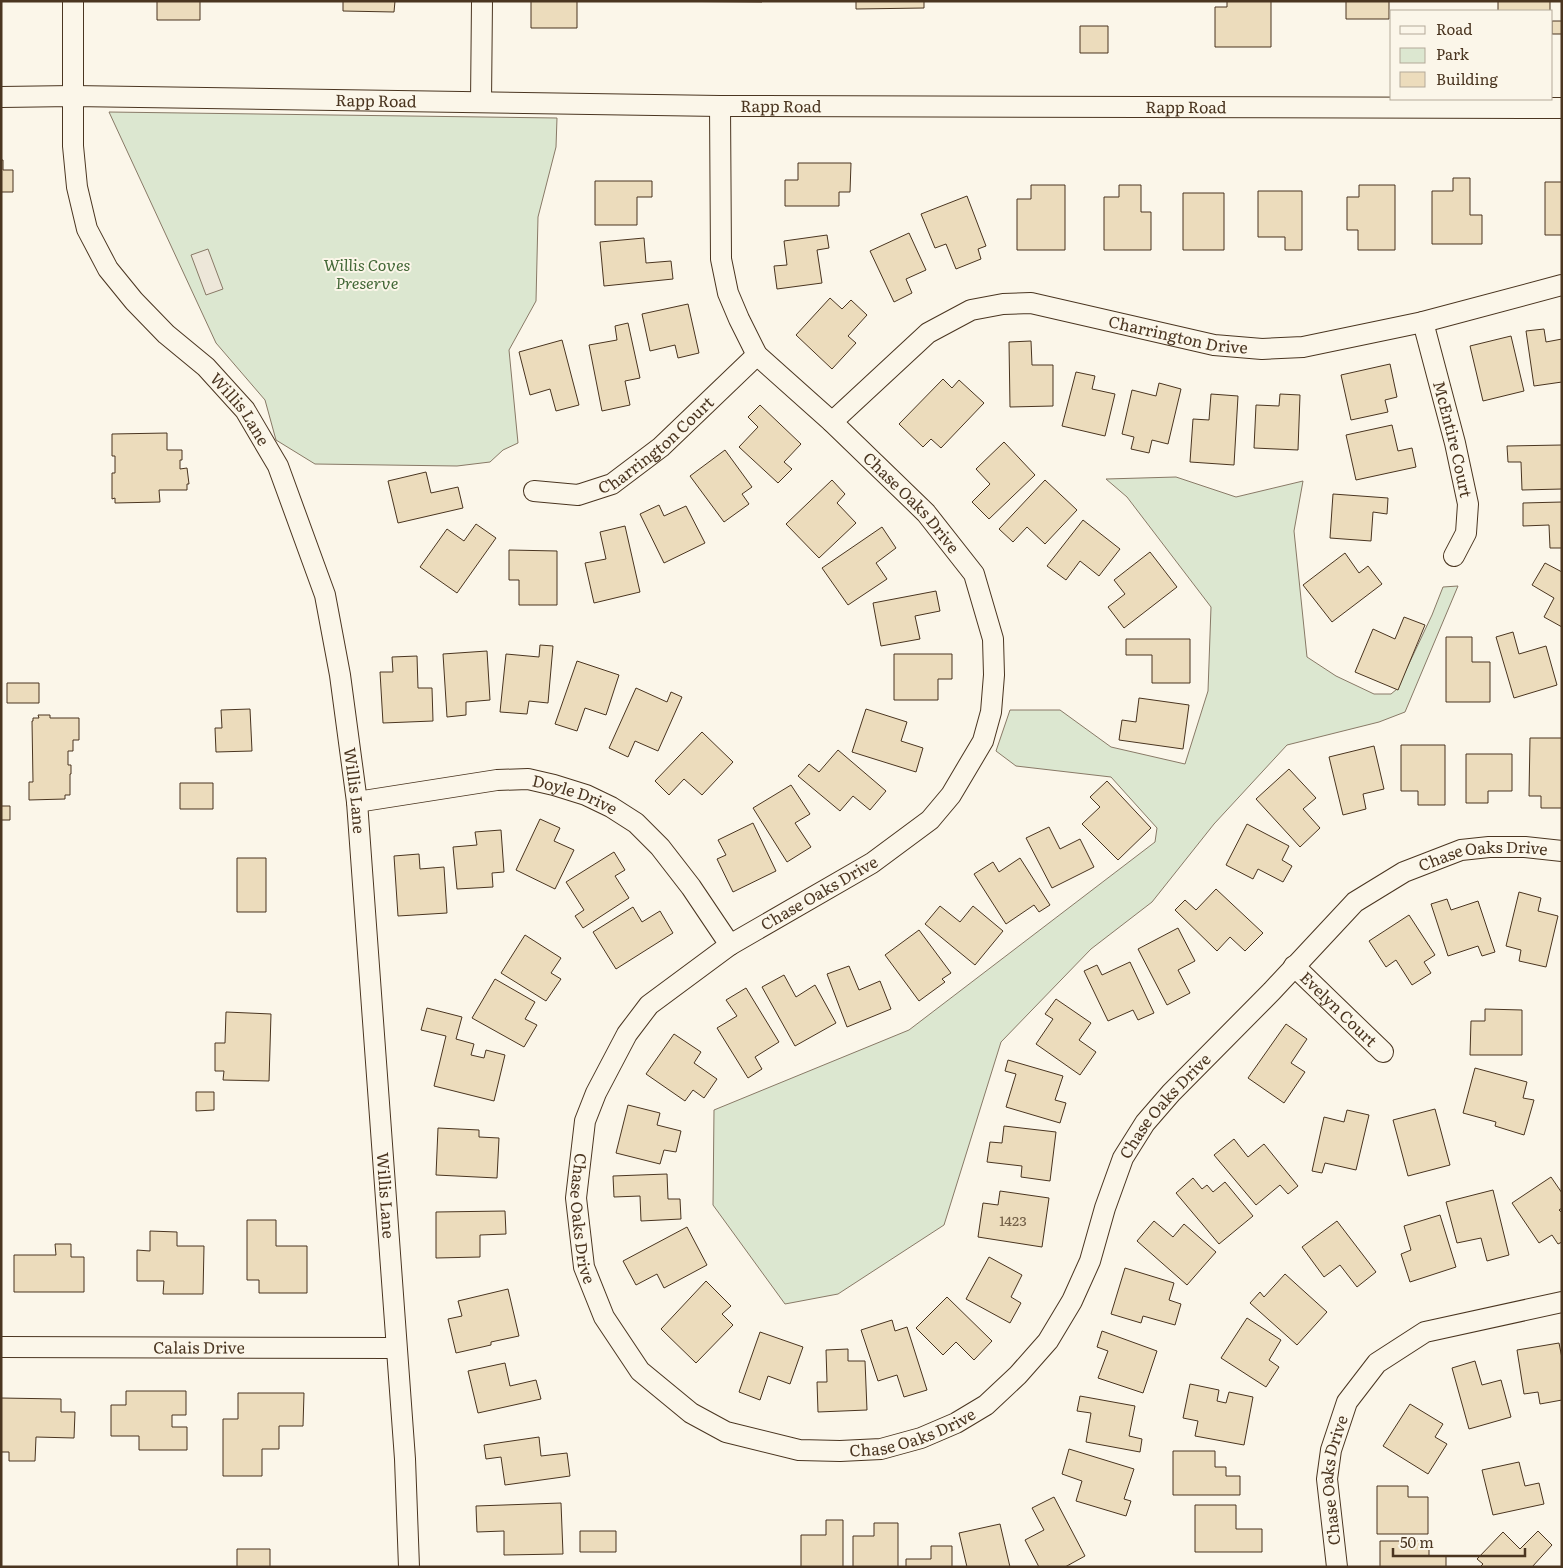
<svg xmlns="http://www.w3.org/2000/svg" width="1563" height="1568" font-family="Literata,serif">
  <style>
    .green { fill: #dce7d0; stroke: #887966 }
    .parking { fill: #ede7d9; stroke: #887966 }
    .building { fill: #ecdcbc; stroke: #4a3520 }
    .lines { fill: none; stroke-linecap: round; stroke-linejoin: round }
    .minor-casing { stroke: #4a3520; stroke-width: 22 }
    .minor { stroke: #fbf6e9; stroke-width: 20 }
    .labels { text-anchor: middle; stroke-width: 4; stroke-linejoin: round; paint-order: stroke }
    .number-label { font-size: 14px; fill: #725f47 }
    .street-label { font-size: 16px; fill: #4a3520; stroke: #fbf6e9 }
    .park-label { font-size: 16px; font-style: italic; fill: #436837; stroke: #fbf6e9 }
  </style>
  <rect width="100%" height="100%" fill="#fbf6e9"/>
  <path class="green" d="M109,112L557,118L556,147L538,217L536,301L509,350L518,443L503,450L490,462L457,466L315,464L276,440L265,400L216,343Z
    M1176,477L1236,497L1303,481L1294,531L1307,657L1336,676L1374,694H1391L1397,689L1432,615L1443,587L1458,586L1405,712L1379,722L1287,745L1214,824L1152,902L1091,949L1001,1042L944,1225L838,1294L785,1304L713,1205L714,1110L909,1030L1155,842L1157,828L1111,777L1016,766L996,751L1010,710H1060L1111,747L1185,764L1208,691L1211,607L1127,497L1106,479Z"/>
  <path class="parking" d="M208,249L223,289L206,295L191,255Z"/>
  <path class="building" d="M157,1H200V20H157Z
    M343,1H395L394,12L343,11Z
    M531,1H577V28H531Z
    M641,1H762V2Z
    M856,1H924V8L856,9Z
    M1227,1H1271V47H1215V7H1227Z
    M1346,1H1389V19H1346Z
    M1498,1H1550V11H1498Z
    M1552,21H1562V34H1552Z
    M1080,26H1108V53H1080Z
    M1,160H3V170H13V192H1Z
    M798,163H851L850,192H839V206H785V180H798Z
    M1453,178H1470V215H1482V244H1432V191H1453Z
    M595,181H652V197H637V225H595Z
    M1545,182H1562V235H1545Z
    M1031,185H1065V250H1017V199H1031Z
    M1119,185H1141V212H1151V250H1104V197H1119Z
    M1359,185H1395V250H1358V230H1347V197H1359Z
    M1258,191H1302V250H1285V237H1258Z
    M1183,193H1224V250H1183Z
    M967,196L986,246L978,249L981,259L956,269L946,244L935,248L921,214Z
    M909,233L926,270L906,279L912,293L894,302L870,251Z
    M827,235L829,248L817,250L822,283L777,289L774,266L787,265L784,241Z
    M644,238L646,263L671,261L673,279L604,286L600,242Z
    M830,298L842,309L851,300L867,315L848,336L856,343L832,369L796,335Z
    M688,304L699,353L678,358L675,345L650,351L642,314Z
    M628,323L640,378L625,381L630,405L602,411L589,345L617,340L615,326Z
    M1544,329L1546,342L1562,339V382L1534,386L1526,331Z
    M1511,336L1524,391L1483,401L1470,346Z
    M562,340L579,405L556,411L550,389L530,395L519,352Z
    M1031,341L1032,365H1053V406L1010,407L1009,342Z
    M1390,364L1397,397L1385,400L1388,412L1351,420L1341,375Z
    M1076,372L1095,376L1092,389L1115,394L1105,436L1062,426Z
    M943,379L952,388L959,380L984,403L941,448L931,439L923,447L899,424Z
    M1159,383L1181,389L1168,444L1152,440L1149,453L1131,449L1134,437L1122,434L1132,390L1156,396Z
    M1211,394L1238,396L1234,465L1190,462L1193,419L1209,420Z
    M1280,394L1300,395L1298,450L1254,448L1256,405L1279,406Z
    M760,405L801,444L784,462L792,469L778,483L739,447L758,427L748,417Z
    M1392,425L1398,451L1412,448L1416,467L1356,480L1346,435Z
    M167,433V450H182V460H180V469L187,468L189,484H187V490H159L160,502L115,503V498L112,499V473H115V456H112V434Z
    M1004,442L1035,475L989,519L972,502L990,484L976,469Z
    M1562,445V489L1522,490L1521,462H1508L1507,446Z
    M725,450L752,487L742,494L749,504L724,522L690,476Z
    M426,472L431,493L458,487L463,508L398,523L388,481Z
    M832,480L845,494L837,503L856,523L819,558L786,524Z
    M1045,480L1077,510L1045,544L1027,527L1013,542L999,529Z
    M1333,494L1388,498L1387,514L1373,512L1371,541L1330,538Z
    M1562,502V548H1550L1549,525L1523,526V503Z
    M659,505L664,516L686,506L705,543L664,563L640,514Z
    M1083,520L1120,549L1099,576L1080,561L1066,580L1047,566Z
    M476,524L496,538L457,593L420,567L447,529L464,541Z
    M625,526L640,592L594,603L585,563L606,559L600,532Z
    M882,527L896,548L876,563L887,579L848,605L822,568Z
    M509,550L557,551V605H519V580H509Z
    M1150,552L1177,587L1124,628L1108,607L1125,594L1114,580Z
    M1345,553L1359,573L1368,566L1382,584L1332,622L1303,585Z
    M1545,563L1562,572V627L1544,617L1554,598L1532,585Z
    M936,591L940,611L915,616L920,639L881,646L873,603Z
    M1404,617L1425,625L1398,690L1355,672L1373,629L1395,639Z
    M1513,632L1519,654L1546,646L1557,685L1514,698L1496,637Z
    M1446,637H1472V662H1490V702H1446Z
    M1126,639H1190V683H1152V655H1126Z
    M540,645L553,646L548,703L529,701L527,714L500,712L506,654L539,657Z
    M487,651L490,700L466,702V715L447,717L443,654Z
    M894,654H952V679H938V700H894Z
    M417,656L418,688H432L433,721L383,723L380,672H393L392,657Z
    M577,661L619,675L606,715L585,708L577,731L555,724Z
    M7,683H39V703H7Z
    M636,688L667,702L671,692L682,697L658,751L635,741L628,757L609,748Z
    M1139,698L1189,705L1183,749L1119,740L1122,720L1136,722Z
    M250,709L252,751L216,752L215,728H222L221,710Z
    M866,709L907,722L901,741L923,748L916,772L852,752Z
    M38,715H50V718H79V740H73V751H68V765H71V774H70V795H65V799L29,800V782H33L32,721H33V718H39Z
    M702,732L733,762L702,795L684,779L669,795L655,781Z
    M1530,738H1562V808H1541V796H1529Z
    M1401,745H1445V805H1418V791H1401Z
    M1374,746L1384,789L1363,794L1366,809L1343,815L1329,757Z
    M838,750L886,791L870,810L853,796L840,811L798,776L809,764L819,772Z
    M1466,754H1512V791H1488V803H1466Z
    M1289,769L1316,798L1303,809L1320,828L1300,847L1256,799Z
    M1107,781L1151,828L1118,860L1082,824L1100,807L1090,797Z
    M180,783H213V809H180Z
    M791,785L810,814L795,823L811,847L787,862L753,808Z
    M1,806H10V820H1Z
    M540,819L560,828L554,841L574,850L555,889L516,870Z
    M753,823L776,871L733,892L717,859L726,855L718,840Z
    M1247,824L1289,846L1282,860L1292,866L1283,882L1258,869L1253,879L1226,865Z
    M1049,827L1060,849L1080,839L1094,867L1052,888L1026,838Z
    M501,830L504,872L492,873L493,887L457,889L453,847L477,845L475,832Z
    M614,852L625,870L615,876L629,898L583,928L575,916L584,910L566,882Z
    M419,854L420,869L444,867L447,913L398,916L394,856Z
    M237,858H266V912H237Z
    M1020,858L1050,905L1039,912L1034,905L1006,924L974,874L993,862L999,872Z
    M1216,889L1263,933L1245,951L1230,937L1217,951L1175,910L1185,900L1196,910Z
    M1519,892L1541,898L1538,911L1558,916L1546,967L1519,961L1521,950L1506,946Z
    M1447,899L1451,910L1478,901L1495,952L1482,956L1478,946L1448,956L1431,904Z
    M940,906L960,922L973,906L1003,931L975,965L925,924Z
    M633,907L642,922L660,911L673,933L616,969L593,932Z
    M1409,915L1435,955L1424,962L1431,973L1412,985L1396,960L1386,967L1369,941Z
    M1178,928L1195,961L1178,970L1190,993L1167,1005L1138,949Z
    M919,930L951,973L942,979L945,982L919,1001L885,955Z
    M525,935L561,958L551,973L561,979L546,1001L501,973Z
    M1130,962L1154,1013L1138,1020L1133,1010L1108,1021L1084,971L1097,965L1102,975Z
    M849,966L859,990L880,981L891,1009L847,1027L827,974Z
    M784,975L796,997L815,985L836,1023L795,1046L762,987Z
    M495,979L535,1002L525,1019L537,1025L524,1047L472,1018Z
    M746,988L779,1042L755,1057L762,1069L748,1078L717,1028L737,1016L726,1000Z
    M1056,999L1091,1023L1079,1040L1096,1052L1080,1075L1036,1044L1053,1019L1045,1014Z
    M427,1008L462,1017L456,1039L474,1044L471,1055L484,1058L486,1050L505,1055L494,1101L434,1086L446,1036L421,1030Z
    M1485,1009L1522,1010V1055H1470L1471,1021H1485Z
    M226,1012L271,1014L269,1081L223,1080L224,1071H215V1043H225Z
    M1286,1024L1307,1039L1291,1063L1305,1072L1284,1103L1248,1078Z
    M674,1034L701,1052L694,1063L717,1079L704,1098L693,1090L685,1101L646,1074Z
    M1008,1060L1063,1076L1055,1100L1066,1103L1060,1123L1006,1107L1016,1074L1005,1071Z
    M1475,1068L1527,1082L1523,1098L1534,1100L1524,1135L1495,1126L1496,1122L1463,1113Z
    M196,1092H214V1110L196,1111Z
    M628,1105L660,1113L657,1125L681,1131L676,1152L664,1150L660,1164L616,1153Z
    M1435,1109L1450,1165L1408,1176L1393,1120Z
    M1347,1110L1369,1115L1356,1170L1325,1163L1322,1173L1312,1171L1324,1117L1344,1122Z
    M1004,1126L1056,1132L1050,1181L1021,1177L1022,1166L987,1162L990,1142L1002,1143Z
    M438,1128L479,1130V1137L499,1138L497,1178L436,1175Z
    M1234,1139L1248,1157L1264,1144L1298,1186L1288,1194L1280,1185L1256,1205L1214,1155Z
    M667,1174L668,1199H680L681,1219L641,1221L640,1196L614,1197L613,1176Z
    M1551,1177L1562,1193V1208L1559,1210L1562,1213V1242L1558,1244L1552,1235L1539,1243L1512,1203Z
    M1193,1178L1202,1189L1207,1185L1213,1192L1225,1182L1253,1216L1219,1244L1176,1193Z
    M1493,1190L1509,1255L1487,1261L1481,1238L1457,1243L1446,1202Z
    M1000,1191L1049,1198L1042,1247L978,1237L983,1203L998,1205Z
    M505,1211L506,1234L480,1235V1257L436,1258V1212Z
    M1440,1215L1456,1267L1410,1282L1401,1254L1411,1250L1404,1226Z
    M247,1220H276V1246H307V1293H259V1280H247Z
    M1154,1221L1173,1237L1184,1224L1216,1252L1187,1285L1137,1241Z
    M1337,1221L1376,1272L1357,1287L1340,1265L1324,1277L1302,1247Z
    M687,1227L707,1265L664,1288L657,1274L636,1285L623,1261Z
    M150,1231L177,1232V1246H204L203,1294H163L164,1281H137V1250L150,1251Z
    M55,1244H71V1257H84V1292H14V1255H56Z
    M989,1257L1022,1275L1011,1297L1021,1303L1010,1323L966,1299Z
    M1125,1268L1174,1283L1169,1300L1181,1304L1175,1325L1143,1316L1141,1323L1111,1314Z
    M1285,1274L1327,1312L1297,1345L1250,1303L1260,1292L1264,1297Z
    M706,1281L731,1306L722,1314L733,1325L696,1363L661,1329Z
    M508,1289L519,1336L491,1342V1345L456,1353L448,1319L462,1316L458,1301Z
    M947,1297L992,1341L974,1360L956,1342L943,1355L916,1328Z
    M1247,1318L1281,1340L1269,1360L1279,1367L1266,1387L1221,1358Z
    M892,1320L895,1331L907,1327L927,1390L904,1397L897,1375L878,1381L861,1330Z
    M1102,1331L1157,1351L1143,1393L1098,1378L1108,1351L1097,1347Z
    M760,1332L803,1347L790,1384L768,1376L760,1400L739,1392Z
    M1559,1343L1562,1358V1400L1540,1404L1538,1392L1524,1394L1517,1350Z
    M848,1349V1361H865L867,1410L818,1412L817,1382H827L826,1350Z
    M1475,1361L1482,1385L1501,1380L1511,1417L1469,1429L1452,1368Z
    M505,1363L510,1386L536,1380L541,1399L478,1413L468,1371Z
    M1190,1384L1219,1390L1217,1401L1226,1403L1229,1392L1253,1397L1244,1445L1195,1436L1198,1421L1183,1418Z
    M126,1391H186V1415H172V1427H187V1450H139V1436H111V1405H126Z
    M238,1393H304L303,1426H279V1449H262V1476H223V1419H238Z
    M1080,1396L1135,1406L1129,1436L1142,1439L1140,1452L1086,1442L1091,1413L1077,1411Z
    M1,1398L61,1399V1412H75L74,1438L36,1437L35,1461H9V1452H1Z
    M1410,1404L1443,1424L1435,1437L1447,1444L1428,1474L1383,1446Z
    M539,1437L541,1456L567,1453L570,1476L505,1485L501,1457L486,1459L484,1445Z
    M1069,1449L1134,1469L1124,1499L1131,1501L1126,1516L1076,1501L1082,1481L1062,1474Z
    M1173,1451H1215V1467H1226V1476H1240V1495H1173Z
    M1519,1462L1525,1486L1539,1483L1544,1504L1493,1515L1482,1470Z
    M1377,1486H1408V1497H1428V1534H1377Z
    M1054,1497L1085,1556L1065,1567H1039L1025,1540L1044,1530L1032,1508Z
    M561,1503L563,1554L504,1555V1531L477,1532L476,1506Z
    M1195,1505H1236V1529H1262V1552H1195Z
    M826,1520H843V1567H801V1535H826Z
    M874,1523H898V1567H853V1536H874Z
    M1000,1524L1010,1567H967L959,1533Z
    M580,1531H616V1552H580Z
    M1538,1531L1552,1545L1532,1567H1480L1483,1564L1477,1559L1503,1532L1520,1549Z
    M1380,1541H1429V1556H1446V1567H1380Z
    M931,1546H952V1567H906V1559H931Z
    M237,1549H270V1567H237Z"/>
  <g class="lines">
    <g class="minor-casing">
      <g id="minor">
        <path id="s1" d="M73,1V146L77,187L87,229L108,269L134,301L166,334L206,367L245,410L278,466L325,595L340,675L357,802L405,1459L409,1567"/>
        <path id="s2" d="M1,97L73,96L720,106L1562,108"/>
        <path d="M481,102L482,1"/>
        <path id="s3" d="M720,106L721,259L728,293L739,319L757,355L832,422L926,513L974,574L993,639L994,675L991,712L983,741L951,795L930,820L872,863L730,945L649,1005L627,1034L596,1093L585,1121L576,1198L584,1267L604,1317L640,1371L691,1413L726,1432L799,1450L840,1451L881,1449L921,1438L956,1423L986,1405L1018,1375L1048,1341L1072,1301L1090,1261L1105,1208L1123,1158L1145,1123L1171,1093L1272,991L1355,902L1404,872L1461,850L1489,847H1525L1562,851"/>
        <path id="s4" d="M1423,322L1455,443L1468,504L1466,533L1454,556"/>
        <path id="s5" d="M832,422L928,333L971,310L1003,304L1031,303L1214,345L1262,349L1303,347L1423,322L1562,285"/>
        <path id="s6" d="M534,491L578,495L612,484L661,447L757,355"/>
        <path id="s7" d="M357,802L497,780L528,779L554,785L586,795L611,807L636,823L660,847L691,887L730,945"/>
        <path id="s8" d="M1294,966L1383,1052"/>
        <path id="s9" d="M1,1347L396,1348"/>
        <path id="s10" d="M1337,1567L1327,1479L1331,1450L1347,1402L1377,1363L1425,1332L1562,1302"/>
      </g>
    </g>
    <use href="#minor" class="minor"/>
  </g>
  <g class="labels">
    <g class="number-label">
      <text x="1013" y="1226">1423</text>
    </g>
    <g class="street-label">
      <text dy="6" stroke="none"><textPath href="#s2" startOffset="375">Rapp Road</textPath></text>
      <text dy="6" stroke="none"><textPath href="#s2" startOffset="780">Rapp Road</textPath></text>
      <text dy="6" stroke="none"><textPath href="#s2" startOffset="1185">Rapp Road</textPath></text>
      <text dy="6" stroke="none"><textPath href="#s5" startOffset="391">Charrington Drive</textPath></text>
      <text dy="6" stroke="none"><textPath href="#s1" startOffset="468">Willis Lane</textPath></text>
      <text dy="6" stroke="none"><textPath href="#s4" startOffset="121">McEntire Court</textPath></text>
      <text dy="6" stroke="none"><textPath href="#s6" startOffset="138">Charrington Court</textPath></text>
      <text dy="6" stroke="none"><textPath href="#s3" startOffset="470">Chase Oaks Drive</textPath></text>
      <text dy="6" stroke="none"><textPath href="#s1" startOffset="872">Willis Lane</textPath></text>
      <text dy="6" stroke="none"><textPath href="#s7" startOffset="222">Doyle Drive</textPath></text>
      <text dy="6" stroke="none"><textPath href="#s3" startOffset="2719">Chase Oaks Drive</textPath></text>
      <text transform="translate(819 893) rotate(-30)" y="6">Chase Oaks Drive</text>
      <text dy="6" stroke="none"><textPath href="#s8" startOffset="62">Evelyn Court</textPath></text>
      <text dy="6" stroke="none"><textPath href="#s3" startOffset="2300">Chase Oaks Drive</textPath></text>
      <text dy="6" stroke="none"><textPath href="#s1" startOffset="1278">Willis Lane</textPath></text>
      <text dy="6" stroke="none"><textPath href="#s3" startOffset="1400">Chase Oaks Drive</textPath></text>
      <text dy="6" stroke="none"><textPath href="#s9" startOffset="198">Calais Drive</textPath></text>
      <text dy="6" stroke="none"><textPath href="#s3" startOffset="1865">Chase Oaks Drive</textPath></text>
      <text dy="6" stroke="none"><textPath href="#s10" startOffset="88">Chase Oaks Drive</textPath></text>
    </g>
    <g class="park-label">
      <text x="367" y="271">Willis Coves<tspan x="367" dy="18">Preserve</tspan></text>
    </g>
  </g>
  <rect width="1563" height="1568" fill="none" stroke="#4a3520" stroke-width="5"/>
  <rect x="1390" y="10" width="162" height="90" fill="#fbf6e9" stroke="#b4a999"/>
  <rect x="1400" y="26" width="25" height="8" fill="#fbf6e9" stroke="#b4a999"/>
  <text x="1436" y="35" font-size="15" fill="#4a3520">Road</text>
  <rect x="1400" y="48" width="25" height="15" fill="#dce7d0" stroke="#b4a999"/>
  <text x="1436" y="60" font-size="15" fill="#4a3520">Park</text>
  <rect x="1400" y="72" width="25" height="15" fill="#ecdcbc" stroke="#b4a999"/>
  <text x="1436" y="85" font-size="15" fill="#4a3520">Building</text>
  <path d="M1393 1548v8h132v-8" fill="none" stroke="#4a3520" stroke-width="2.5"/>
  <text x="1400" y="1548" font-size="15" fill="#4a3520" stroke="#fbf6e9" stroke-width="4" paint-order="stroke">50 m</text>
</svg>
